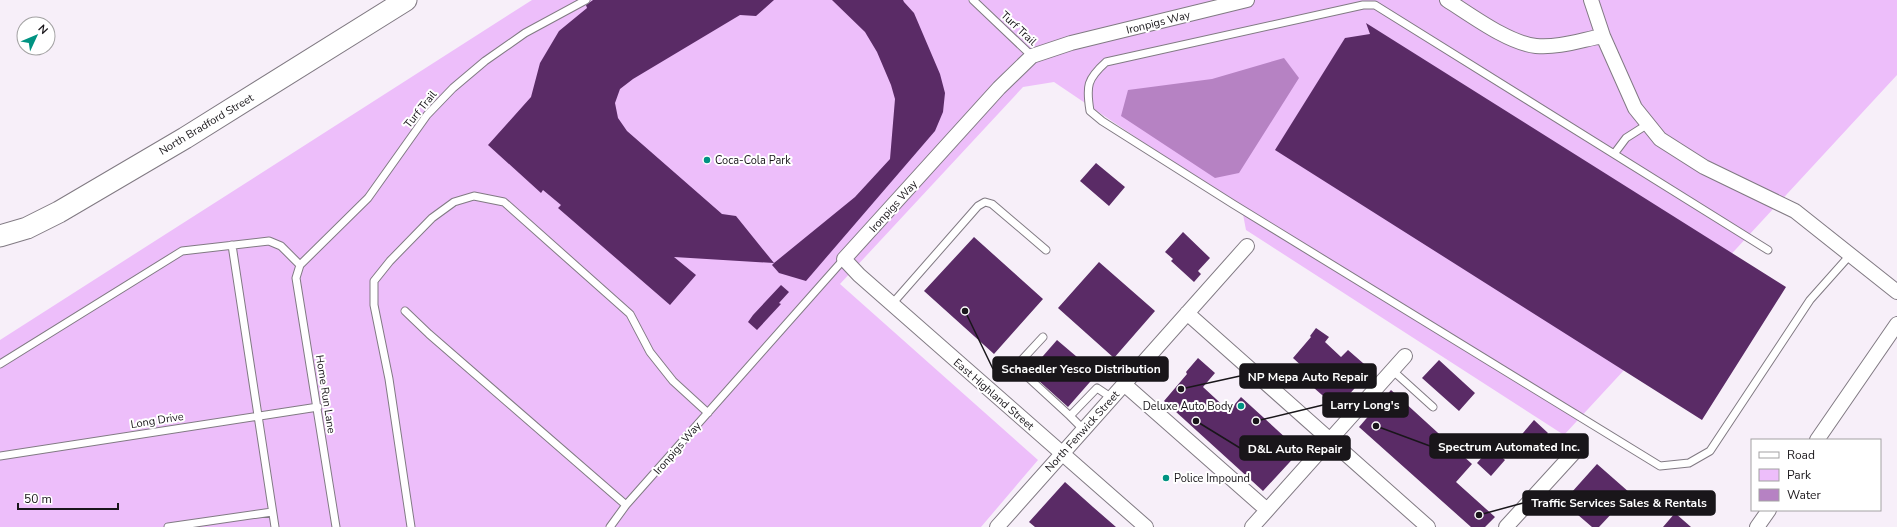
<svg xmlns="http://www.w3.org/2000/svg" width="1897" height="527" font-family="'Nunito Sans',sans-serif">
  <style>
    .green { fill: #edbefa }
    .water { fill: #b682c3 }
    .building { fill: #5a2b66 }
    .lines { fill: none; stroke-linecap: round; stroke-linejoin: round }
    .lane-casing { stroke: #817a83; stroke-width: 9 }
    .street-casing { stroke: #817a83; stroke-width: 16 }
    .secondary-casing { stroke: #817a83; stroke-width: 23 }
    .lane { stroke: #fff; stroke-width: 7 }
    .street { stroke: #fff; stroke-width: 14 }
    .secondary { stroke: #fff; stroke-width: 21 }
    .poi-dot { fill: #009382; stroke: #fff; stroke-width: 1.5 }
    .labels { text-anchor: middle; stroke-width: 4; stroke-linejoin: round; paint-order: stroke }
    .street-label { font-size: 11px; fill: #19161a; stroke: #fff }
    .poi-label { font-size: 11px; fill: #19161a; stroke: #fff; text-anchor: start }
    .leader { fill: none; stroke: #19161a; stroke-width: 1.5 }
    .callout-dot { fill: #19161a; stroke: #fff; stroke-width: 1.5 }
    .callout { fill: #19161a; stroke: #19161a; stroke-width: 1.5 }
    .callout-label { font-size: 12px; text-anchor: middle; font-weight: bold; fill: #fff }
  </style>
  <rect width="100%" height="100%" fill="#f7eff9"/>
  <path class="green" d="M532,0H1897V75L1564,435L1246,230L1242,209L1054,82L1023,87L840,284L1038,460L981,527H0V340Z"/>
  <path class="water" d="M1284,58L1299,78L1239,173L1215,178L1121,116L1128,90L1212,79Z"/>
  <path class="building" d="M593,0H774L756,16L740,15L633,79L620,89L615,103L618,118L627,131L722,214L736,216L774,263L855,197L890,159L895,99L891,85L877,52L865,32L832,0H903L904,2L914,13L940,74L945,93L943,112L935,131L806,281L779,273L772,265L774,263L674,257L696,275L670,305L558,208L561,205L543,190L541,193L488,145L531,97L540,63L559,31L587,8L586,5Z
    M1366,23L1786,287L1702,420L1275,150L1345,38L1370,34Z
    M1096,163L1125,187L1109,206L1080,181Z
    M1183,232L1210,258L1198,271L1201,274L1194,282L1171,261L1173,259L1165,252Z
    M974,237L1043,299L994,354L924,291Z
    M1099,262L1155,311L1114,358L1058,308Z
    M781,285L789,292L779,303L781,304L757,330L748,322L753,315Z
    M1316,328L1329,337L1325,342L1341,357L1348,350L1371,370L1337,408L1314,388L1319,382L1293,358L1311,337L1310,336Z
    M1057,340L1097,374L1068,407L1029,372Z
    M1198,358L1215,373L1203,387L1229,411L1241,397L1300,451L1263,491L1164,401L1187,374L1186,372Z
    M1439,360L1475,393L1459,411L1422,378Z
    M1391,390L1472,464L1456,482L1495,517L1485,527H1471L1359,427Z
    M1534,420L1548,433L1532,452L1517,440Z
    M1491,447L1505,460L1491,476L1477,463Z
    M1597,464L1630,493L1615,512L1614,511L1599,527H1592L1563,502Z
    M1065,482L1093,507L1116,527H1035L1029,522Z
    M1675,513L1691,527H1663Z"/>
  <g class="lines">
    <g class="lane-casing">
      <path id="lane" d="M973,0L1032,56
        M1614,154L1626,138L1648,124
        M232,245L275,527
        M1768,250L1375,5H1363L1106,62C1087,79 1086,86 1090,111L1102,121L1233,204L1660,466L1689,463L1710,451L1810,300L1851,254
        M300,265L368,198L427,115L453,88L485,61L525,33L586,0
        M300,265L296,278L336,527
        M892,304L978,206L985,202L992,204L1046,250
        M405,311L429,334L626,505
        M1043,337L1018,364L1020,370L1070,416
        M0,364L182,251L269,241L281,246L300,265
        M1392,370L1433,407
        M1084,430L1070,416L1097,388L1112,398
        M0,456L318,407
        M168,527L272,512
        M411,527L389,379L374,305V281L390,261L432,218L454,202L474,196L504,202L630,314L650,352L673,381L708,413
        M610,527L626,505L844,259"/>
    </g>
    <g class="street-casing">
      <path id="street" d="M1447,0C1471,15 1508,43 1536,46C1559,48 1581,40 1603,36L1591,0
        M1603,36L1635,108L1660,139L1704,167L1795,211L1897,292
        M1187,313L1428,527
        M1124,384L1267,510
        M1817,440L1897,324
        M997,527L1247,246
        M1146,527L859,275L844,259L999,88L1032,56L1071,43L1247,0
        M1252,527L1405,356
        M1506,527L1578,448
        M1757,527L1769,510"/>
    </g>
    <g class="secondary-casing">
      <path id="secondary" d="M0,236L27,228L59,212L185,138L406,0"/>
    </g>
    <use href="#lane" class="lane"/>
    <use href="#street" class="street"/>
    <use href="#secondary" class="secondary"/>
  </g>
  <g class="poi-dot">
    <circle cx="707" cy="160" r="4"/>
    <circle cx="1241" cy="406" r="4"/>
    <circle cx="1166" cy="478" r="4"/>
  </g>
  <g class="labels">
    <g class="street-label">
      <text transform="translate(1158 22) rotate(-14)" y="4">Ironpigs Way</text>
      <text transform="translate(1019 28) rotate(43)" y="4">Turf Trail</text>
      <text transform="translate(420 109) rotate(-51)" y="4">Turf Trail</text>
      <text transform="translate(206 124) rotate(-31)" y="4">North Bradford Street</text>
      <text transform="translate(893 206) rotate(-48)" y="4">Ironpigs Way</text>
      <text transform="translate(326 394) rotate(81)" y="4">Home Run Lane</text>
      <text transform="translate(994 394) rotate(41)" y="4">East Highland Street</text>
      <text transform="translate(157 420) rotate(-9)" y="4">Long Drive</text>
      <text transform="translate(1082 431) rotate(-48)" y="4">North Fenwick Street</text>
      <text transform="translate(677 448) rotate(-49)" y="4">Ironpigs Way</text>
    </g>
    <g class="poi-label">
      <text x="715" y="164">Coca-Cola Park</text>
      <text x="1233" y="410" text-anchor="end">Deluxe Auto Body</text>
      <text x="1174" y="482">Police Impound</text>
    </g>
  </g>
  <path class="leader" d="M965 311L993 369M1181 389L1240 376M1256 421L1323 405M1376 426L1430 446M1196 421L1240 448M1479 515L1523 503"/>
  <g class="callout-dot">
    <circle cx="965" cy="311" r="4"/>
    <circle cx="1181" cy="389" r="4"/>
    <circle cx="1256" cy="421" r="4"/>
    <circle cx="1376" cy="426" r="4"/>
    <circle cx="1196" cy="421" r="4"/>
    <circle cx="1479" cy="515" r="4"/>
  </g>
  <g class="callout">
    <rect x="993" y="357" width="175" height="24" rx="4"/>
    <rect x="1240" y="364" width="136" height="24" rx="4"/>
    <rect x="1323" y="393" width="85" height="24" rx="4"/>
    <rect x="1430" y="434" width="158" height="24" rx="4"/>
    <rect x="1240" y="436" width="110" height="24" rx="4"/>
    <rect x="1523" y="491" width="192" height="24" rx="4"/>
  </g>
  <g class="callout-label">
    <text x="1081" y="373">Schaedler Yesco Distribution</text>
    <text x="1308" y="381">NP Mepa Auto Repair</text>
    <text x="1365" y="409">Larry Long's</text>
    <text x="1509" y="451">Spectrum Automated Inc.</text>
    <text x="1295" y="453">D&amp;L Auto Repair</text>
    <text x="1619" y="507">Traffic Services Sales &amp; Rentals</text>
  </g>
  <rect x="1751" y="439" width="130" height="72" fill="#ffffff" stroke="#a3a2a3"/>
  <rect x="1759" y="452" width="20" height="6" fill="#ffffff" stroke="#a3a2a3"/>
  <text x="1787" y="459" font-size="12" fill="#19161a">Road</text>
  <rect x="1759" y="469" width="20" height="12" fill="#edbefa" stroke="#a3a2a3"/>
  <text x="1787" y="479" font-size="12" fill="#19161a">Park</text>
  <rect x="1759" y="489" width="20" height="12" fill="#b682c3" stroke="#a3a2a3"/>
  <text x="1787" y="499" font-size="12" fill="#19161a">Water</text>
  <g transform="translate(36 36) rotate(46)"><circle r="19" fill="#ffffff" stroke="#a3a2a3"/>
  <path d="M0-3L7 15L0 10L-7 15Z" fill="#009382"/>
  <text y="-6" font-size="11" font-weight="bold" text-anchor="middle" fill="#19161a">N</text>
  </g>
  <path d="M18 503v6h100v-6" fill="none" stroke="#19161a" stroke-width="2"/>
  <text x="24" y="503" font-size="12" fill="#19161a" stroke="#ffffff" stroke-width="3" paint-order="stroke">50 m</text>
</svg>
